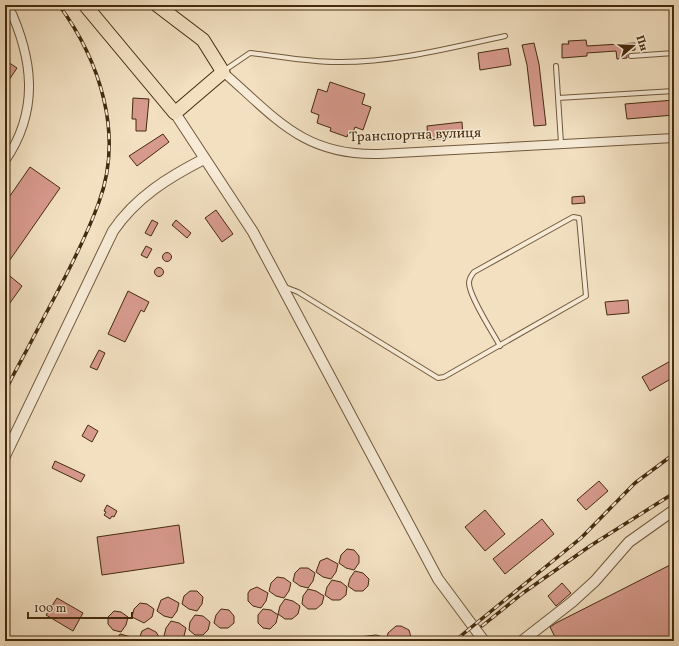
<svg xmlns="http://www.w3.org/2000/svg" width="679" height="646" font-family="Vollkorn,serif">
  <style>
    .building { fill: #d79a8d; stroke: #442b0e }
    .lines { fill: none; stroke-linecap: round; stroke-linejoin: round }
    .service-casing { stroke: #70583b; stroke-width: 6 }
    .minor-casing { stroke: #70583b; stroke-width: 10 }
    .tertiary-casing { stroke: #70583b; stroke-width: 12 }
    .primary-casing { stroke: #442b0e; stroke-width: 15 }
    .service { stroke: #f7ebd7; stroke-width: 4 }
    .minor { stroke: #f7ebd7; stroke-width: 8 }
    .tertiary { stroke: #f7ebd7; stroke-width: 10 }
    .primary { stroke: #f2e0c1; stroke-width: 13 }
    .rail-casing { stroke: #442b0e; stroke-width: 3.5 }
    .rail { stroke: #f7ebd7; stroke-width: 2; stroke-dasharray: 6; stroke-linecap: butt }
    .labels { text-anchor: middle; stroke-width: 3; stroke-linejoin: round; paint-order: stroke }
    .street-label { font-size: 14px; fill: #442b0e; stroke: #f7ebd7 }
  </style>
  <rect width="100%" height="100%" fill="#f2e0c1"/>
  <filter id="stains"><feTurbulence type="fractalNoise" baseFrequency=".005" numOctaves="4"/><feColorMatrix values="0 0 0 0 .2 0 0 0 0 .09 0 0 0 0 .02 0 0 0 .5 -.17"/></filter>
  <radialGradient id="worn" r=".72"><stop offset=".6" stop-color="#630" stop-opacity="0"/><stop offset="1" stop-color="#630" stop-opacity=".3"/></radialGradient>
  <path class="building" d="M586,40L587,46L635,43V50L627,51V58L617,59L616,51L587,53V56L562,58V44H569L568,41Z
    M534,43L539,64L546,125L534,126L527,65L522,45Z
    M508,48L511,65L480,70L478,53Z
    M5,60L17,68L5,86Z
    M330,82L365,94L362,104L371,107L363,130L355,127L352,135L348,134L347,137L330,131L331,128L317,123L319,115L311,112L318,89L327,92Z
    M133,98L149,99L146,131H136V119H132Z
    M674,100V115L627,119L625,104Z
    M462,122L463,137L428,140L427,126Z
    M163,134L169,142L137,166L129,156Z
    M30,167L60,188L5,267V203Z
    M584,196L585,203L572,204V197Z
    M216,210L233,234L222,242L205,218Z
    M152,220L158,223L151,236L145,233Z
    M176,220L191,233L187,238L172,225Z
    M146,246L152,249L147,258L141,255Z
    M162.5 257a4.5 4.5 0 1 1 9 0a4.5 4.5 0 1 1-9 0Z
    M154.5 272a4.5 4.5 0 1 1 9 0a4.5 4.5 0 1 1-9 0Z
    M5,272L22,286L5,310Z
    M128,291L149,302L144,312L141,310L125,342L108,334Z
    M628,300L629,313L607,315L605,302Z
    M99,350L105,353L97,370L90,367Z
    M674,359V377L650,391L642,377Z
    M88,425L98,431L92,442L82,436Z
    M55,461L85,475L81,482L52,468Z
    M599,481L608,491L586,510L577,500Z
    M107,505L117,511L114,517L112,516L110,519L104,515L106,512L104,511Z
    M485,510L505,534L485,551L465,527Z
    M542,519L554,534L505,574L493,559Z
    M179,525L184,563L102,575L97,537Z
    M347,549L354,550L359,556V563L354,570L346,568L339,563L341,555Z
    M327,558L338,564L336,572L331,579L323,577L316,572L320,561Z
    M674,563V641H557L550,627L556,623Z
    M300,568H308L315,573L313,581L308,588L300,586L293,581L295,573Z
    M355,571L363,573L369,579L368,586L363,591H355L348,586L350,578Z
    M277,577L284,578L291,583L289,591L284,598L276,596L269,591L271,583Z
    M332,580L341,582L347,587L346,595L340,600H332L325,595L327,587Z
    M562,583L571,593L556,606L548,596Z
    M257,587L268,593L266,601L261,608L253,606L248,601V593L250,590Z
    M308,589L316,591L324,596L322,604L316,609H308L302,604L303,596Z
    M190,591H197L203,597L202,604L197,611L189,609L182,604L184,596Z
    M168,597L179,603L177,611L172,618L164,616L157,611L161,600Z
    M57,598L83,613L73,631L46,615Z
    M285,599L293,601L300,606L298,614L292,619H285L278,614L280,606Z
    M140,603L147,604L154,609L152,617L144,623L132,617L134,609Z
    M221,609L229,610L234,616V623L228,628H220L214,623L216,615Z
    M263,609L271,610L278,615L276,623L270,629L263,628L258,623V615Z
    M114,611L121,612L128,617L126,625L121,632L113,630L108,624V617Z
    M195,615L203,616L210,622L208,630L203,635H195L189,630L190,622Z
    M171,621L179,623L186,628L184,636L179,641H170L164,636L166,628Z
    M396,626H401L409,630L412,641H359V637L376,635L387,638L388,633Z
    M148,628L156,632L159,637V641H115L120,634L139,639L142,631Z"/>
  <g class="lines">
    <g class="service-casing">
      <path id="service" d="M631,56L674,53
        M556,66L561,143
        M225,70L250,53C278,56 307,62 336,62C392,63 450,48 505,36
        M558,98L674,91
        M285,287L298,292L438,378L444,377L586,296L579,218L573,217L474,272C471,276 469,278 469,283C469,296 493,333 500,346"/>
    </g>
    <g class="minor-casing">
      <path id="minor" d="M223,72C276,118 303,156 379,154L674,138
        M5,161C40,110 33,58 8,5"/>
    </g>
    <g class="tertiary-casing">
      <path id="tertiary" d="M175,113L253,232L438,579L484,641
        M5,456L113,231C136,197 169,177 204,159
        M522,641L572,602L595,581L629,542L674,510"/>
    </g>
    <g class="primary-casing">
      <path id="primary" d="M85,5L175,113L223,72L203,40L157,5"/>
    </g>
    <use href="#service" class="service"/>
    <use href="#minor" class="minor"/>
    <use href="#tertiary" class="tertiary"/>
    <use href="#primary" class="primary"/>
    <g class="rail-casing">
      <path id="rail" d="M5,392C13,374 24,356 33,338C55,296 83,246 99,202C124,134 100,61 59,5
        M482,626L523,593L590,546L674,493
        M457,639L581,538L635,483L674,454"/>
    </g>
    <use href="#rail" class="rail"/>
  </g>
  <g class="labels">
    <g class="street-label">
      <text transform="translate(415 134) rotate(-2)" y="5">Транспортна вулиця</text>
    </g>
  </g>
  <rect width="679" height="646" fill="none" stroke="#f2e0c1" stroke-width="20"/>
  <rect x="6" y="6" width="667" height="634" fill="none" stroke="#442b0e" stroke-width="2"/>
  <rect x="10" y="10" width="659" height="626" fill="none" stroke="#442b0e"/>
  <g transform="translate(633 46) rotate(71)" stroke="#f7ebd7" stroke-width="3" paint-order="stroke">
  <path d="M0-3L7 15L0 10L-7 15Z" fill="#442b0e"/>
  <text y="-6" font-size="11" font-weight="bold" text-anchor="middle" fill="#442b0e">Пн</text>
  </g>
  <path d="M28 612v6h104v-6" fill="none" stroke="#442b0e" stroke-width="2"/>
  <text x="34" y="612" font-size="12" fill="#442b0e" stroke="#f7ebd7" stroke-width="3" paint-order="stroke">100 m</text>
  <rect width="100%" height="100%" filter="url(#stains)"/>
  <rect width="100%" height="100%" fill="url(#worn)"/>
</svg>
